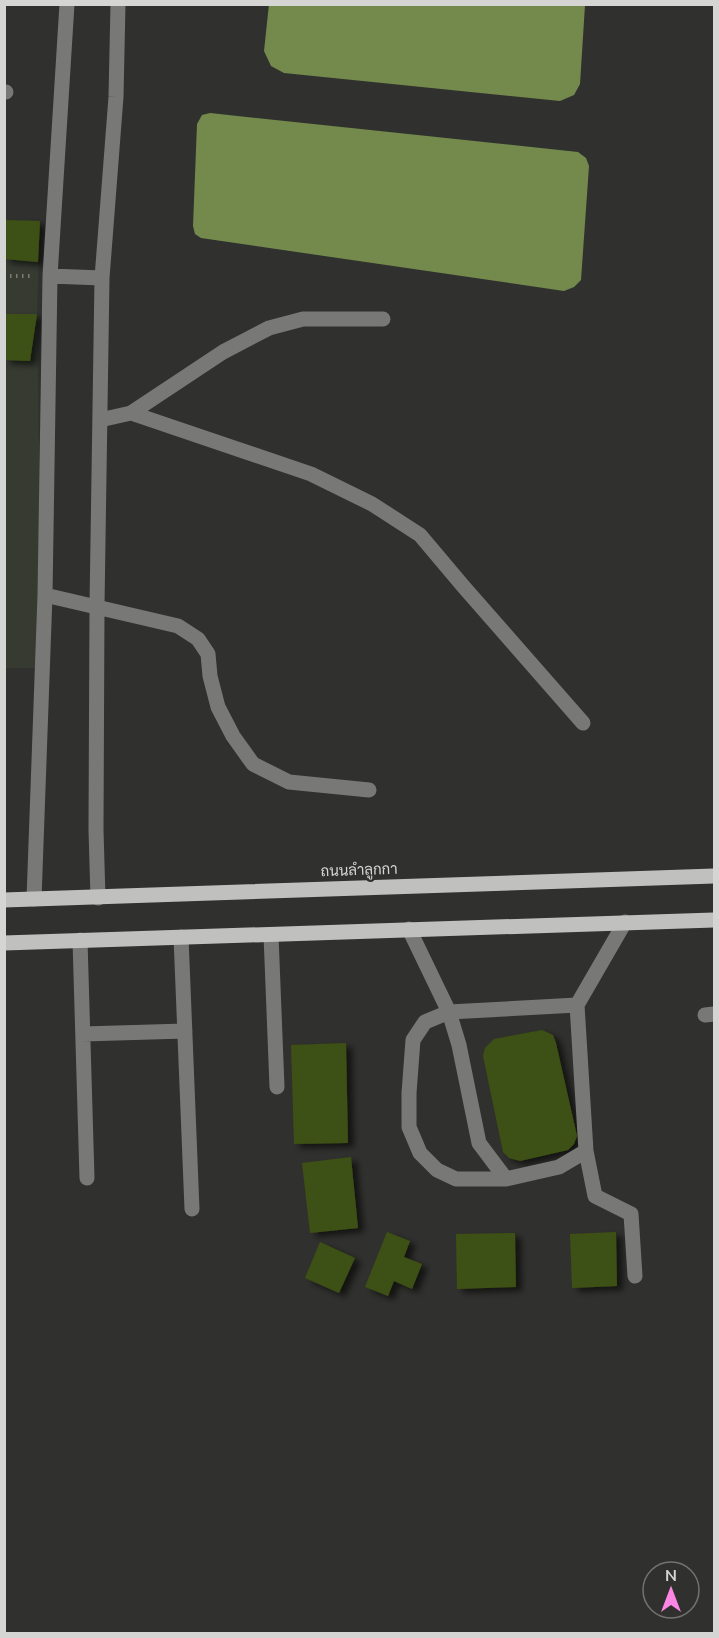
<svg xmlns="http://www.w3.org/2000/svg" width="719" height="1638" font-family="'Nunito Sans',Sarabun,sans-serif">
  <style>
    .built { fill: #363a31 }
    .water { fill: #748a4d }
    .building { fill: #3e5112; filter: url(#shadow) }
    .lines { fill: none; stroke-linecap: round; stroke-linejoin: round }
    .path { stroke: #7a7b79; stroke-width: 4; stroke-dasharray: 1.5 4.5; stroke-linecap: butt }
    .minor { stroke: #787977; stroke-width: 15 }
    .major { stroke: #c0c1be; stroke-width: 15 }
    .labels { text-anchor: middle; stroke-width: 5; stroke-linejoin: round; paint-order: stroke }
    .street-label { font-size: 15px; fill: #d5d6d4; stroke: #30312e }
  </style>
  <defs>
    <filter id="shadow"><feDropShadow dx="6" dy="4" stdDeviation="3" flood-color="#0009"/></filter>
  </defs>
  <rect width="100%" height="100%" fill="#30312e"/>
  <path class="built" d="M5,220L40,221L37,314L42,668H5Z"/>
  <path class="water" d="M269,4L585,5L580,84L574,95L560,101L284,73L271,66L264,51Z
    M210,113L578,152L586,158L589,166L581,280L574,287L564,291L201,238L195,234L193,226L197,124L202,115Z"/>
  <path class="building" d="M4,220L40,221L38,262L4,259Z
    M4,314H37L30,361L4,360Z
    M542,1030L553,1035L556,1043L577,1136L574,1144L568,1150L520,1161L509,1158L503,1152L483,1056L485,1048L494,1039Z
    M346,1043L348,1143L294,1144L291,1045Z
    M351,1157L358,1228L310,1233L302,1163Z
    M387,1232L410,1241L404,1257L422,1264L412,1289L394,1281L388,1296L365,1287Z
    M616,1232L617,1286L572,1288L570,1234Z
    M515,1233L516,1287L457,1289L456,1234Z
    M320,1242L355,1258L339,1293L305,1278Z"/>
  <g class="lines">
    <path class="path" d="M4,276H31"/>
    <path class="minor" d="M4,92H6
      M50,276L102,278
      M131,413L311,474L372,504L420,535L463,586L583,723
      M100,420L131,413L223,352L269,328L303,319H383
      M45,595L178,626L198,639L208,654L210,676L218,707L233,736L253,764L289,782L369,790
      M98,898L96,830L97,606L102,278L116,97L118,4
      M34,899L45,595L50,276L67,4
      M409,929L449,1012L425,1022L413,1040L409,1093V1127L420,1153L437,1170L456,1179H506L559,1167L586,1151L577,1005L625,922
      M271,935L277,1087
      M181,937L192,1209
      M80,940L87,1178
      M705,1015L714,1014
      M83,1034L185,1031
      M586,1151L595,1196L631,1214L635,1276
      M506,1179L479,1143L459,1045L449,1012L577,1005"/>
    <path class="major" d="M4,900L714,876
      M4,943L714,920"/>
  </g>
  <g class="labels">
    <g class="street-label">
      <text transform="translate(359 870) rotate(-2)" y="5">ถนนลำลูกกา</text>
    </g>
  </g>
  <rect width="719" height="1638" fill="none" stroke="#d5d6d4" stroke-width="12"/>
  <g transform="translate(671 1590)"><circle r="28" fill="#30312e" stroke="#727370" stroke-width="1.5"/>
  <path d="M0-4.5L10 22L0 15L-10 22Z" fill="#fc86e4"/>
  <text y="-9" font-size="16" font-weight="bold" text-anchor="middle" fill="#d5d6d4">N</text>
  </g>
</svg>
